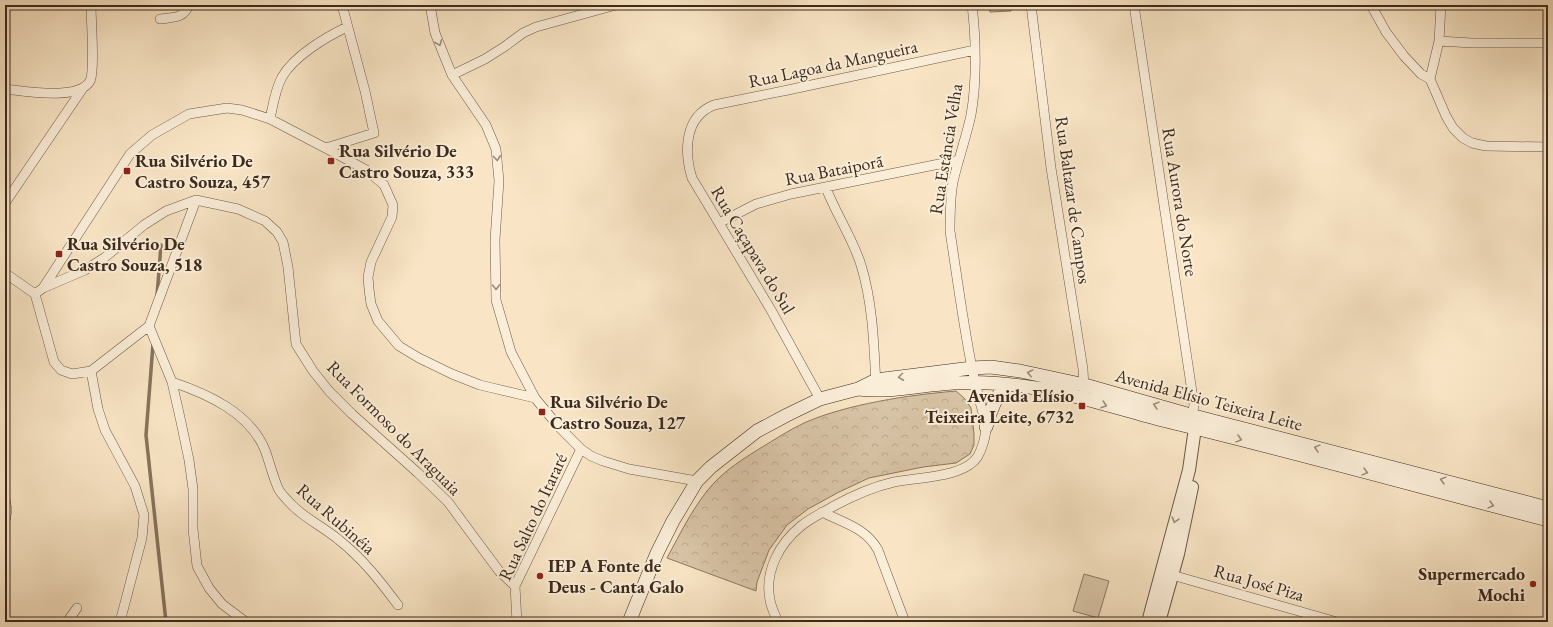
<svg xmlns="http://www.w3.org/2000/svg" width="1553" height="627" font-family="'EB Garamond',serif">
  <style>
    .forest { fill: url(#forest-crowns); stroke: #8a7862 }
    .pitch { fill: #d9c5a8; stroke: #8a7862 }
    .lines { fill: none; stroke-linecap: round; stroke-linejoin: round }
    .stream { stroke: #87745f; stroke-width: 3.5 }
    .minor-casing { stroke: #6b5946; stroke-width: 10 }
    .tertiary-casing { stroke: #6b5946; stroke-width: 14 }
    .secondary-casing { stroke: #3c2a1c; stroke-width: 14 }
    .minor { stroke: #fbeed9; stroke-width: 9 }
    .tertiary { stroke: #fbeed9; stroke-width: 12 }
    .secondary { stroke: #fbeed9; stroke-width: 13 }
    .oneway { stroke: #9c8c7a }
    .poi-dot { fill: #8f2418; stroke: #fbeed9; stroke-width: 1.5 }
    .labels { text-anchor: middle; stroke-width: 4; stroke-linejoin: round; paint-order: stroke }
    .street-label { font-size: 18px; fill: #3c2a1c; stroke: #fbeed9 }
    .poi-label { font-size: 18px; font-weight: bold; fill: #3c2a1c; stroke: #fbeed9; text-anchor: start }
  </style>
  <defs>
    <pattern id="forest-crowns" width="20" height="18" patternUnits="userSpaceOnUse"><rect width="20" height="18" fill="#d9c5a8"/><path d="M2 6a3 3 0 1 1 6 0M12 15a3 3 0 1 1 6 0" fill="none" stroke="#bba990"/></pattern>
  </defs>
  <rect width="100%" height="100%" fill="#f9e5c5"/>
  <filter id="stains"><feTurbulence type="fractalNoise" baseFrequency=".005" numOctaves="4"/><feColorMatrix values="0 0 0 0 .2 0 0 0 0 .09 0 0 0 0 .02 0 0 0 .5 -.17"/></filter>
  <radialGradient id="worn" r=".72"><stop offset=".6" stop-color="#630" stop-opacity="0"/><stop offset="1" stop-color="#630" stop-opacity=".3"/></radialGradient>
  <path class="forest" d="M956,391L964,398L971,408L974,434V445L970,454L956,463L923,467L869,478L839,492L808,509L787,525L769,550L757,582L756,591L667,558C680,534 695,503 714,483C727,469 743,459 759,449C774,440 789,430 804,423C847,404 909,395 956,391Z"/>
  <path class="pitch" d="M989,5H1010L1011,11L990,12Z
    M1084,574L1109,581L1098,618L1073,611Z"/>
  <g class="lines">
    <path class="stream" d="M157,296L161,245
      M153,344L146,435L166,622"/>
    <g class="minor-casing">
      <path id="minor" d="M430,5L435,33L452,75L486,125L496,149L499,181L495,240L496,300L511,352L535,398L558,426L581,449L591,456L603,461L629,469L697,481
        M1031,5L1051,168L1083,369L1084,390
        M1134,5L1194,405L1193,411L1194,421
        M1371,5L1386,32L1404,56L1421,74L1430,79L1446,116L1453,128L1463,138L1472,143L1486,146L1548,147
        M160,19C174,17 183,19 189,5
        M1439,41L1472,43H1548
        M452,75L485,59L504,47L523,33L536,27L616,5
        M1430,79L1439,41L1441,5
        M5,89C24,91 79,101 90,81C95,71 91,20 91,5
        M270,119C273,105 275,90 282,77C294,56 326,37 347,27
        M326,148L374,133L365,91L342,5
        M826,188C836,214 853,239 861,265C873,304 874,346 876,386
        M196,200L149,326L172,382L181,422L189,460L193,489V529L197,566L209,588L222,604L246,622
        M5,203L83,88
        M719,223L756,204L791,194L959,160
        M5,273L35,294
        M43,288L85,270L104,258L144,225L166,211L196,200L238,209L265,221L277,232L283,242L288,267L296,344L313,371L329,391L352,414L418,473L448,502L499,571L515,586
        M35,294L43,288L130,154L152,135L189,114L227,108L242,110L270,119L335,153L368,171L384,185L393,205L392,217L371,262L368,277L369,289L371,304L378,321L399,346L419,358L452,374L480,385L535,398
        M35,294L54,362L61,370L72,374L91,371L149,326
        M91,371L98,409L105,430L135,486L144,515L142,538L120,622
        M172,382C208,394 250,413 265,450C270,463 273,478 279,490C282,495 288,501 293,506C306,519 325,528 339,540C363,559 380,581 398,605
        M820,399L771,310L692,178C684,152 684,117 714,105L788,90L975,50
        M5,499L7,510L5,521
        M822,512C844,523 866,528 878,550L905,622
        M1172,575L1337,622
        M67,622L77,608
        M517,622L515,586L581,449
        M778,622C775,615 771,607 770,600C764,571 780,543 801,526C811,518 822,513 832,507C852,496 872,487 894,482C917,477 965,478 978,456C982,449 986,436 986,427C986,422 983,415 982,409C978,396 975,382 972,368C963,323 957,277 950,231C950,215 950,199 953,182C958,160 966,138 971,115C977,82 976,38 972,5"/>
    </g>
    <g class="tertiary-casing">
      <path id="tertiary" d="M1148,622L1189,470L1195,428
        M1159,622L1178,554L1192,487"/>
    </g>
    <g class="secondary-casing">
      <path id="secondary" d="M858,389C890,393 921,385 953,383C983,381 1013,384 1042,389C1083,396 1122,410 1162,420C1291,451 1420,487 1548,520
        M986,427C990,411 996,396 1007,384
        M629,622L657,553L673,521L697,481L711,467L757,431L787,415L820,399L858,389L876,380L972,368L991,367L1020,371L1085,385L1194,416L1548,508"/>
    </g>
    <use href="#minor" class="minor"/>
    <use href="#tertiary" class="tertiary"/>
    <use href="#secondary" class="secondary"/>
  </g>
  <defs><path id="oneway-chevron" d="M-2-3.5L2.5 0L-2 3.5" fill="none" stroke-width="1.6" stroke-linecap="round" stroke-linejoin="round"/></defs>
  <g class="oneway">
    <use href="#oneway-chevron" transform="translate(439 43) rotate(68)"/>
    <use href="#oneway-chevron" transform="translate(497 158) rotate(85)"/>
    <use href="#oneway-chevron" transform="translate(496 287) rotate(89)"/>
    <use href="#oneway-chevron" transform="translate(1030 373) rotate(-167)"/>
    <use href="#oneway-chevron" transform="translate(901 377) rotate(173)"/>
    <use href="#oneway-chevron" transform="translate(1104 405) rotate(17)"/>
    <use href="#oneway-chevron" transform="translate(1156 405) rotate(-164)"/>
    <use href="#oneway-chevron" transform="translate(1239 439) rotate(15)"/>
    <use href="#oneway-chevron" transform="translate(1317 448) rotate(-165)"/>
    <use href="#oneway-chevron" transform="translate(1365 472) rotate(15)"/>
    <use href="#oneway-chevron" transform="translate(1443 480) rotate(-165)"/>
    <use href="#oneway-chevron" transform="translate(1491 505) rotate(15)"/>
    <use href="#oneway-chevron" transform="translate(1175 520) rotate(106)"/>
  </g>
  <g class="poi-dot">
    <rect x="327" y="157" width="8" height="8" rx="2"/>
    <rect x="123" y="167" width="8" height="8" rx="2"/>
    <rect x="55" y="250" width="8" height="8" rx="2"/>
    <rect x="1078" y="402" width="8" height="8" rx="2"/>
    <rect x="538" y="408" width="8" height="8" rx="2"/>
    <circle cx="540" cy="576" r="4"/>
    <circle cx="1533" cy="584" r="4"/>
  </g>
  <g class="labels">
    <g class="street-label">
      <text transform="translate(833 64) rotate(-12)" y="6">Rua Lagoa da Mangueira</text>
      <text transform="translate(946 149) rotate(-81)" y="6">Rua Estância Velha</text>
      <text transform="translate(834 170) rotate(-11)" y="6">Rua Bataiporã</text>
      <text transform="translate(1073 200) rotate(82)" y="6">Rua Baltazar de Campos</text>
      <text transform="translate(1180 202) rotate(81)" y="6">Rua Aurora do Norte</text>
      <text transform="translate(753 250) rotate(59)" y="6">Rua Caçapava do Sul</text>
      <text transform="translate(1209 400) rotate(15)" y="6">Avenida Elísio Teixeira Leite</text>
      <text transform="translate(394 428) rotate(45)" y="6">Rua Formoso do Araguaia</text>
      <text transform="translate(533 517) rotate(-65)" y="6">Rua Salto do Itararé</text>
      <text transform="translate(336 519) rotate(41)" y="6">Rua Rubinéia</text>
      <text transform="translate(1259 583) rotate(16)" y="6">Rua José Piza</text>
    </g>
    <g class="poi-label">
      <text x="339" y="157">Rua Silvério De<tspan x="339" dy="21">Castro Souza, 333</tspan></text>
      <text x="135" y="167">Rua Silvério De<tspan x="135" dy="21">Castro Souza, 457</tspan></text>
      <text x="67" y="250">Rua Silvério De<tspan x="67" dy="21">Castro Souza, 518</tspan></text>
      <text x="1074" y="402" text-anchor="end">Avenida Elísio<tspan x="1074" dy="21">Teixeira Leite, 6732</tspan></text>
      <text x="550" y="408">Rua Silvério De<tspan x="550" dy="21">Castro Souza, 127</tspan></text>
      <text x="548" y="572">IEP A Fonte de<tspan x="548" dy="21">Deus - Canta Galo</tspan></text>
      <text x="1525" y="580" text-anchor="end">Supermercado<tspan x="1525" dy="21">Mochi</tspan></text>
    </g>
  </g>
  <rect width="1553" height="627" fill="none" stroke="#f9e5c5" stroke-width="20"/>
  <rect x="6" y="6" width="1541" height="615" fill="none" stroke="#3c2a1c" stroke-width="2"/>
  <rect x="10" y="10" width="1533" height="607" fill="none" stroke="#3c2a1c"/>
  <rect width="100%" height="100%" filter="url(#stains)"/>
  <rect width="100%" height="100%" fill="url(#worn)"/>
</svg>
